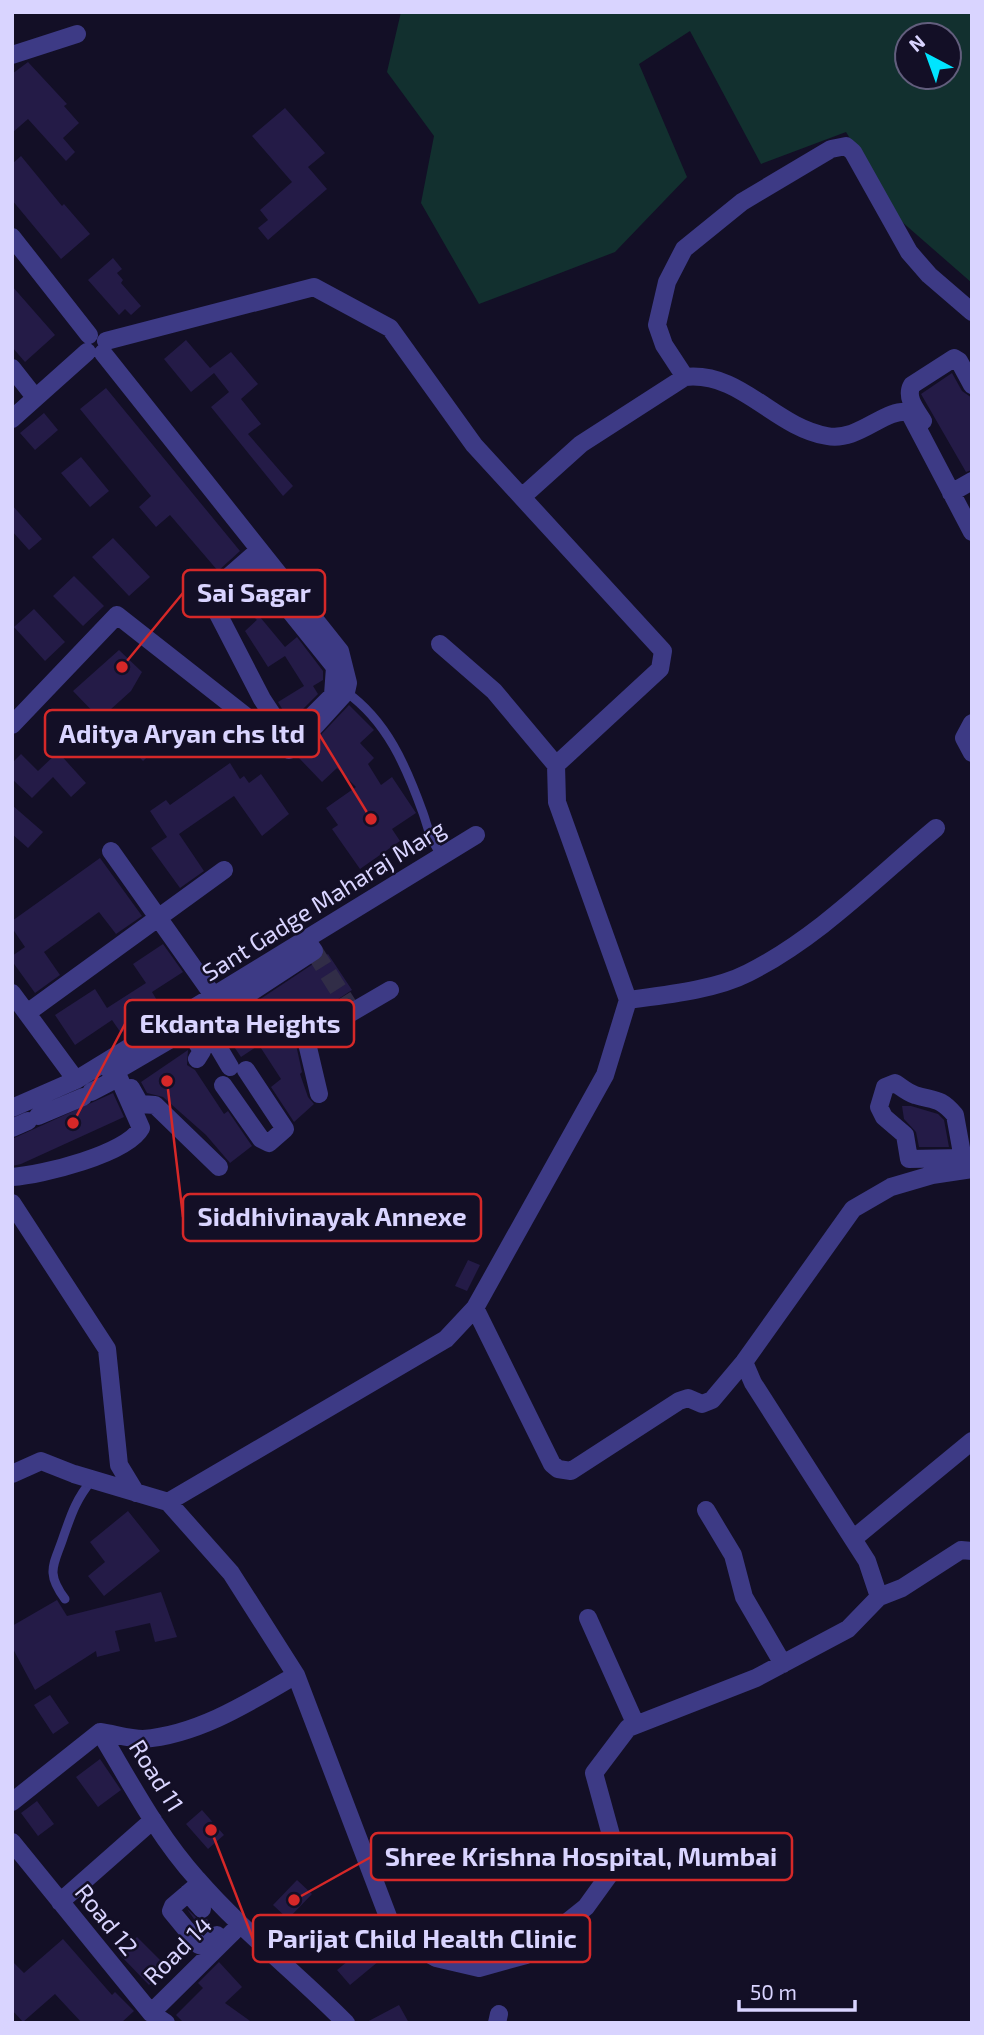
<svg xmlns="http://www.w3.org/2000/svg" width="984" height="2035" font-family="'Exo 2',sans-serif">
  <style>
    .green { fill: #12302f; fill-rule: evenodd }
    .building { fill: #241b47 }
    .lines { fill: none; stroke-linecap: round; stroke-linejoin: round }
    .street-tunnel { stroke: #312d47; stroke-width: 18; stroke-dasharray: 18 9; stroke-linecap: butt }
    .lane { stroke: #3d3a85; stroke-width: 9 }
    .street { stroke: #3d3a85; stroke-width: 18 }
    .labels { text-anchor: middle; stroke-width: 5; stroke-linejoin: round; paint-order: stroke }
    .street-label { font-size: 24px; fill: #d9d4ff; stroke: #130f26 }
    .leader { fill: none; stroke: #d62828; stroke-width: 2.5 }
    .callout-dot { fill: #d62828; stroke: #130f26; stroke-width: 2.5 }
    .callout { fill: #130f26; stroke: #d62828; stroke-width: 2.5 }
    .callout-label { font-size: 26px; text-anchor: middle; font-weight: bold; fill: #d9d4ff }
  </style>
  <rect width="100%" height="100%" fill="#130f26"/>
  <path class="green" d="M401,12H972V283L901,221L846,132L761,164L690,31L639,64L687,177L615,252L479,304L421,203L434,136L387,72ZM907,35H949V77H907Z"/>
  <path class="building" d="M28,62L67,104L64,106L79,123L63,138L75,152L66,161L28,119L12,133V74Z
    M285,108L325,153L308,167L327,189L268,240L258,228L268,220L260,210L292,182L252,136Z
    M21,156L62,206L64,204L90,234L61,259L12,200V164Z
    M113,258L122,269L117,273L123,280L121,283L141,306L131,315L125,309L119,315L88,280Z
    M12,286L55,335L25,362L12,347Z
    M186,340L210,368L231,352L258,384L241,399L261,424L248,434L293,486L283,496L211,407L229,392L214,373L191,392L164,359Z
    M952,373L962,391L972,398V470L966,472L921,394Z
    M106,388L240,551L218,571L170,515L156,527L139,507L151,496L80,409Z
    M44,413L58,430L35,450L20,433Z
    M81,457L109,491L90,507L61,473Z
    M12,505L42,539L29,550L12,531Z
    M113,538L150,577L129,596L92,557Z
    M74,576L104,606L83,626L53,596Z
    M247,576L272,607L257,620L233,595L234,587Z
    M34,609L65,642L45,661L14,627Z
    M260,617L285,647L297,637L323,671V680L313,686L318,694L290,722L278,702L304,686L285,656L268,667L245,631Z
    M119,650L142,672L131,691L100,719L73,691Z
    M349,705L374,730L360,743L374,758L368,764L381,785L392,777L416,813L392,829L400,841L360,869L332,829L338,825L326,808L356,787L337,768L322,782L299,758Z
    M138,718L162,743L143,761L119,736Z
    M58,752L86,783L71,797L53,777L32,798L12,779V763L21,754L38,771Z
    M230,763L240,779L244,776L249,783L261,774L289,814L262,836L234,796L179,834L204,871L180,888L151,848L167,837L150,811L166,800L170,805Z
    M12,805L43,832L28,848L12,834Z
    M100,858L142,916L116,934L99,912L44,952L60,975L35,993L12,961V956L25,947L12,928V921Z
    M163,944L183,972L152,992L161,1007L121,1033L112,1020L75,1045L55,1015L95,989L107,1008L146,983L133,964Z
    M328,954L352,990L290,1031L295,1040L302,1072L300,1074L308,1097L314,1104L294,1122L271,1087L281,1079L259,1045L241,1057L220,1026Z
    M188,1050L187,1065L195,1070L224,1114L228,1111L252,1146L230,1163L206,1135L163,1097L147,1093L141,1082Z
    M113,1093L124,1117L21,1164L12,1166V1139Z
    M902,1106H911L938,1114L944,1120L949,1147H919L916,1132L904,1119Z
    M468,1260L480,1265L467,1291L455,1286Z
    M128,1511L160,1551L104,1596L88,1576L105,1562L90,1542Z
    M161,1592L177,1637L155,1642L150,1623L115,1631L120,1651L97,1657L96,1651L35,1690L12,1647V1626L57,1600L67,1616Z
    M50,1695L69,1723L53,1734L34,1705Z
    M100,1759L121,1790L98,1807L76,1777Z
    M37,1801L54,1824L38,1836L21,1813Z
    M202,1810L224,1835L208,1849L186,1824Z
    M297,1880L312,1894L288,1919L273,1905Z
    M187,1909L198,1919H207L212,1925L203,1932Z
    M137,1937L167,1967L149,1985L120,1955Z
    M63,1939L112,1995L115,1992L134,2011L121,2023H82L55,1994L23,2022L12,2010V1961L24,1973Z
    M366,1946L379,1961L350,1985L337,1970Z
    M219,1962L242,1987L225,2003L253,2023H184L176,2015L203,1988L198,1983Z
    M399,2005L409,2023H365Z"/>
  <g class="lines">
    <path class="street-tunnel" d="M314,951L348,1005"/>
    <path class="lane" d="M346,692C387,721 406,766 423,813C429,830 430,842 443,856
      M65,1599C45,1572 54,1565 63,1538C71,1515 76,1499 92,1480"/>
    <path class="street" d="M12,55L77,34
      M12,237L89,335
      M12,368L34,396
      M685,377L664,345L657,325L667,282L684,249L742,202L831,149L846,146L853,152L909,252L929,275L972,312
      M12,419L87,352
      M923,421C916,410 905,397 912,385L954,358L959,361L972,385
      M951,493L972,481
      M522,497L581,444L685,377C741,371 774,427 827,436C859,442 884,408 909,412L972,532
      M223,590L217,595L216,610L262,699L285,734L293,735L333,695L335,667L256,569
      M210,593L259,550
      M440,644L494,691L556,765
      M972,723L964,738L972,753
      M12,725L117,615L289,750L296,747L346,692L348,683L340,651L103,353
      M111,851L215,998
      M12,993L76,1080
      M628,1000C665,995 715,990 748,973C818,938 876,878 936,828
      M27,1013L224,870
      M183,1021L202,1051L197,1059
      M123,1067L188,1029
      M230,1067L204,1023L314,951L307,941
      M223,1085L261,1139L269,1143L285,1129L246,1070
      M131,1088L140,1104L155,1105L219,1167
      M91,1092L114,1080L108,1066
      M319,1094L306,1039L390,990
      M12,1108L76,1080L476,835
      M38,1116L83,1097
      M12,1128L28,1121
      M963,1158L909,1159L905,1135L884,1117L879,1107L885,1087L895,1083C901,1087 908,1093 915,1095C934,1101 940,1097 955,1115L965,1170
      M12,1177C42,1175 127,1154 141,1128L111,1060
      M12,1203L107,1349L119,1465L136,1493
      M475,1308L552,1464L558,1469L571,1471L679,1401L688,1398L702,1404L712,1400L744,1362L853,1209L891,1187L932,1175L972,1169
      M12,1474L41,1461L74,1474L168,1502L446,1339L475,1308L605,1075L628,1000L557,802L556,765L660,669L663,651L474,445L390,328L314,287L106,341
      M168,1502L231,1573L296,1675L395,1935L436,1958L479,1968L526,1955L586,1907L612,1871L611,1835L594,1773L628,1728L756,1678L848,1629L879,1597L867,1561L753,1383L744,1362
      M706,1510L733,1555L744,1597L783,1664
      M853,1539L972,1441
      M879,1597L902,1588L961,1550L972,1551
      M588,1618L636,1725
      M100,1732C130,1782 158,1836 197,1879C242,1931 298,1974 346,2023
      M12,1802L100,1732C114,1734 130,1739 143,1739C198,1735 250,1702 296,1675
      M12,1842L151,2013L166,2023
      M200,1883L173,1906L171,1911L199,1945L205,1947L217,1935
      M188,1893L202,1909
      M60,1902L153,1820
      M151,2013L240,1925
      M497,2023L499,2014"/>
  </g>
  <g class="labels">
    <g class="street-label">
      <text transform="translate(324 901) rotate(-32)" y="8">Sant Gadge Maharaj Marg</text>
      <text transform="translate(156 1776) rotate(58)" y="8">Road 11</text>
      <text transform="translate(106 1920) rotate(51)" y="8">Road 12</text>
      <text transform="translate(178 1951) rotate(-45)" y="8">Road 14</text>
    </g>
  </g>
  <path class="leader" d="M122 667L183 593M371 819L319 734M73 1123L125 1024M167 1081L183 1217M294 1900L371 1857M211 1830L253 1939"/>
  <g class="callout-dot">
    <circle cx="122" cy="667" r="7"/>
    <circle cx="371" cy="819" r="7"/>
    <circle cx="73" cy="1123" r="7"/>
    <circle cx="167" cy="1081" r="7"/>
    <circle cx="294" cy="1900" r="7"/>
    <circle cx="211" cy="1830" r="7"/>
  </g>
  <g class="callout">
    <rect x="183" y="570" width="142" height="47" rx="7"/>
    <rect x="45" y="710" width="274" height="47" rx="7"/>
    <rect x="125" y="1000" width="229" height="47" rx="7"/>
    <rect x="183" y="1194" width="298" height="47" rx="7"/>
    <rect x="371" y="1833" width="421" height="47" rx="7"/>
    <rect x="253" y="1915" width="337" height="47" rx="7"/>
  </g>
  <g class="callout-label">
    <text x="254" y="602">Sai Sagar</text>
    <text x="182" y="743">Aditya Aryan chs ltd</text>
    <text x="240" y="1033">Ekdanta Heights</text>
    <text x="332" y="1226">Siddhivinayak Annexe</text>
    <text x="581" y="1866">Shree Krishna Hospital, Mumbai</text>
    <text x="422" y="1948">Parijat Child Health Clinic</text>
  </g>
  <rect width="984" height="2035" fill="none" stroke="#d9d4ff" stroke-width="28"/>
  <g transform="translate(928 56) rotate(319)"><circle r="33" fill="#130f26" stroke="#625e7d" stroke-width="2"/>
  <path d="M0-5L12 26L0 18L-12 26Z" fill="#00e5ff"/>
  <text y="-10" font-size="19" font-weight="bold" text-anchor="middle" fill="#d9d4ff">N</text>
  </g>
  <path d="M739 2000v10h116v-10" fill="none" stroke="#d9d4ff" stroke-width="3.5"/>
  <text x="750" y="2000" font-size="21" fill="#d9d4ff" stroke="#130f26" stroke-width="5" paint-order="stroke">50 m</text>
</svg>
